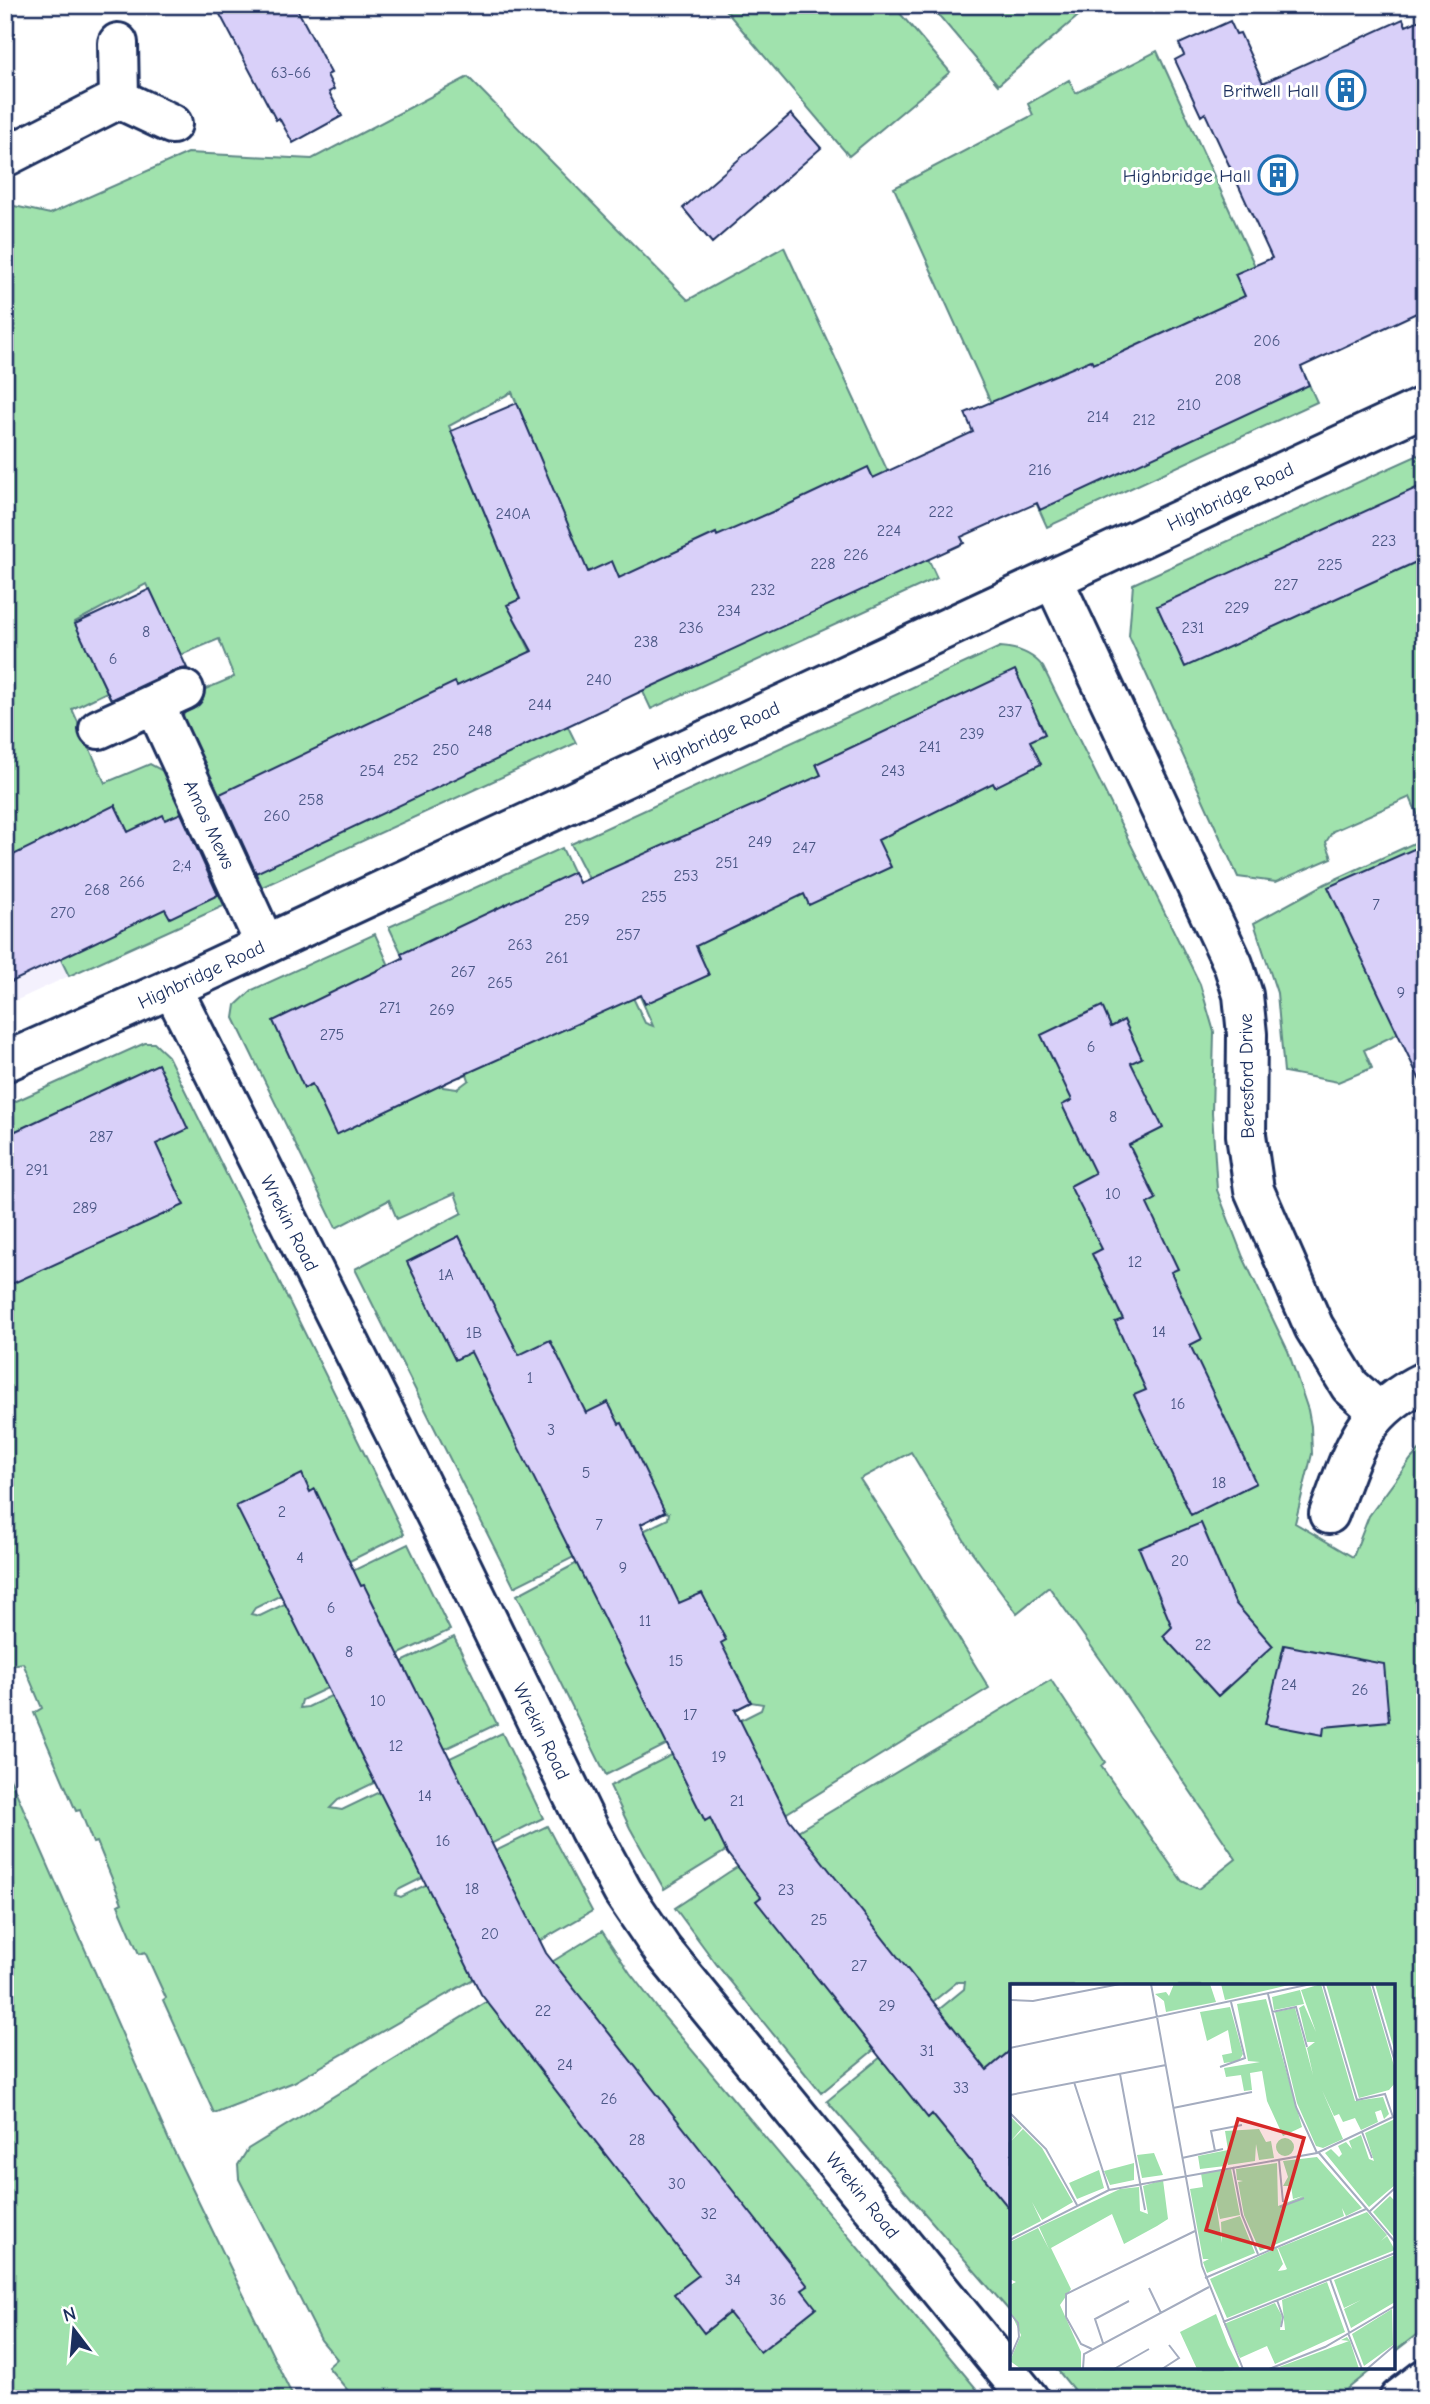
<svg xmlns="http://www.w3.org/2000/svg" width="1430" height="2404" font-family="'Comic Neue',sans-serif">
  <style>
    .built { fill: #f4f1fd }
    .green { fill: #a0e2ad; stroke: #5e8886; stroke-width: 2 }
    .building { fill: #d9d0f9; stroke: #1b2f5e; stroke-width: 2 }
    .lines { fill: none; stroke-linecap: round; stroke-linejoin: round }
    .street-casing { stroke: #1b2f5e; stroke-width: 44 }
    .secondary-casing { stroke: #1b2f5e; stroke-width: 44 }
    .street { stroke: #fff; stroke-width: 38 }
    .secondary { stroke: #fff; stroke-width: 38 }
    .labels { text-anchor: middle; stroke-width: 6; stroke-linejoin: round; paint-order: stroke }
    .number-label { font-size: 16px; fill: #4a5785 }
    .poi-label { font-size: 19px; fill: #1b2f5e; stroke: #fff; text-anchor: end }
    .street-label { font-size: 19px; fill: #1b2f5e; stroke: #fff }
    .inset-road { fill: none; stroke: #a4acbf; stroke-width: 2 }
    .view { fill: #d62828; fill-opacity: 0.15; stroke: #d62828; stroke-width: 3.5 }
    .inset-edge { fill: none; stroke: #1b2f5e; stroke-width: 3.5 }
  </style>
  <rect width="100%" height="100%" fill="#fff"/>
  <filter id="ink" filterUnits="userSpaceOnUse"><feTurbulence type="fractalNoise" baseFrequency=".0143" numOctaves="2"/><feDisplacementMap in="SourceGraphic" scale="14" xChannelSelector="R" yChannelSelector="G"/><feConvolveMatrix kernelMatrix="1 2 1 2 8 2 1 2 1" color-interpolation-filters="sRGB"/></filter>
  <g filter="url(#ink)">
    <path class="built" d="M9,854L69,976L15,1001L5,982V856Z"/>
    <path class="green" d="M721,5H893L950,72L849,156Z
      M930,5H1091L998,85Z
      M1157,51L1317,402L1047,527L894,188L1033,115L1028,104L1069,80L1076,93Z
      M468,77L688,300L784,247L937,578L651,709L587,572L512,392L449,426L520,599L508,606L576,743L260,888L180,721L196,693L234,677L219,639L181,655L146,584L75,622L107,692L72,709L105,783L150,764L176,778L230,903L69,976L9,854L5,856V208L10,205L50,214L188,153L312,159Z
      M1425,452V808L1418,816L1410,797L1333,831L1326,842L1332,858L1276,882L1238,877L1129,636L1133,584Z
      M1000,647C1017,648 1032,653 1043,667L1200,984L1214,1032L1212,1113L1217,1190L1243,1257L1288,1351L1308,1410L1311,1426L1312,1454L1295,1523L1353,1557L1369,1516L1411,1459L1425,1444V2328L1393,2353V1986H1012V2314L827,2101L964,1989L965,1982H957L821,2093L717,1965L675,1908L729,1872L1051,1680L1105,1762L1101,1766L1182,1881L1198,1889L1236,1859L1118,1684L1049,1587L1017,1613L967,1545L911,1452L860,1479L888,1522L989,1688L664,1889L630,1828L610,1786L761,1710L763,1704L751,1702L606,1775L517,1595L581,1561L668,1519L669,1513L664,1512L514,1587L355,1269L462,1213L455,1193L397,1219L389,1200L336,1228L234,1018L236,1005L252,990L375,934L443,1087L457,1089L469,1080L467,1074L460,1077L389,927L562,848L645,1023L653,1026L589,879L571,844Z
      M1425,838V1048L1407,1029L1364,1050L1372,1068L1338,1082L1284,1072L1277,993L1254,923L1325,884Z
      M145,1043H154L168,1056L404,1534L255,1608L251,1614L260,1616L408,1544L450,1630L302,1700L300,1708L308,1707L454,1637L497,1724L338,1800L330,1808L342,1810L502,1733L543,1818L398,1890L395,1895L401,1897L547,1826L592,1911L294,2082L214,2113L163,2000L166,1998L145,1952L139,1954L118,1905L122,1903L97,1842L93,1843L80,1810L76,1811L34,1713L42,1708L23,1663L5,1666V1106Z
      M5,1767L170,2143L294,2399H5Z
      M602,1931L630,1973L665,2018L985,2399H355L328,2367L337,2359L321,2340L239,2179L238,2165L248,2149Z
      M1055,2367H1375L1335,2399H1081Z"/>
    <path class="building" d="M215,5H295L331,73L327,75L334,89L329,92L342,116L293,143L279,118L276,120Z
      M1425,18V309L1301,367L1309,385L1040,510L1037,503L961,537L964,543L642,691L256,873L220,794L455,682L457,686L532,651L507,605L520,599L451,431L517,403L588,572L612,561L619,578L716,533L717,536L779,509L868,467L873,478L973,432L965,413L1091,360L1093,364L1116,355L1245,296L1235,274L1272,258L1205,113L1201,116L1175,60L1184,55L1179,44L1230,21L1236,34L1240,33L1263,83L1403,19L1406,26Z
      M791,114L821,148L712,243L683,208Z
      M1425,484V558L1185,667L1157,606Z
      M150,589L187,668L175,670L111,700L75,624Z
      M1015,670L1045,734L1030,741L1041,764L995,787L993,783L878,840L891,867L809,905L804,894L696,946L709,975L645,1004L641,995L452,1080L336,1135L312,1084L304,1088L273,1021L403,958L401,954L574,872L579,883L821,775L816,764Z
      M115,805L128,832L163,815L165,820L181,813L218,895L170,918L165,909L5,985V859Z
      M1425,844V1091L1328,887Z
      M1102,1006L1111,1027L1124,1020L1142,1058L1131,1063L1163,1128L1129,1145L1156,1199L1147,1204L1178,1269L1171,1272L1202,1339L1190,1345L1256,1483L1191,1515L1134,1395L1146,1390L1115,1322L1123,1319L1092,1254L1102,1249L1070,1186L1095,1173L1062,1105L1072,1100L1041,1035Z
      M158,1064L188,1129L156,1144L184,1205L5,1287V1136Z
      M459,1236L519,1355L550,1340L586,1413L608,1402L619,1424L622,1423L665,1512L641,1524L679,1603L702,1593L726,1640L721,1643L751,1702L735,1710L789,1819L987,2070L1012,2049V2212L932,2114L928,2118L756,1901L761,1897L727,1853L710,1818L705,1821L471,1352L455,1360L407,1262Z
      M302,1474L310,1492L315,1489L361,1586L364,1585L546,1953L808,2286L802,2290L816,2308L760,2352L729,2313L704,2333L674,2294L699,2275L481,1994L236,1506Z
      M1201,1523L1235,1603L1273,1646L1218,1696L1163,1636L1172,1627L1139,1548Z
      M1284,1645L1384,1664L1389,1721L1324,1727L1323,1735L1265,1724Z"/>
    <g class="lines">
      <g class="street-casing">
        <path id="street" d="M118,43L119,99L172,124
          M5,157L119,99
          M1053,579L1233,964L1243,995L1247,1034L1246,1135L1254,1190L1314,1327L1350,1386L1378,1411
          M155,705L265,944
          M99,729L184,690
          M172,988L456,1555L589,1829L623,1892L663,1951L1029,2399
          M1329,1514C1353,1452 1360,1412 1425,1381
          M1399,2399L1425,2379"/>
      </g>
      <g class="secondary-casing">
        <path id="secondary" d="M5,1062L172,988L1425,406"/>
      </g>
      <use href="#street" class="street"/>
      <use href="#secondary" class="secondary"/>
    </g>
  </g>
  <defs>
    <g id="building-ring" transform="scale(2.0125)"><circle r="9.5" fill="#fff" stroke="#1f6fb2" stroke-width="1.5"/><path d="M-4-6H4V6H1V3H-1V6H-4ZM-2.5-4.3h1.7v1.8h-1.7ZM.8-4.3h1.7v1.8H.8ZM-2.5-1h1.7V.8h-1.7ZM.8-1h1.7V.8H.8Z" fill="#1f6fb2"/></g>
  </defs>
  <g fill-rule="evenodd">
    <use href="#building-ring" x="1346" y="90"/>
    <use href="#building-ring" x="1278" y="175"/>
  </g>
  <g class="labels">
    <g class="number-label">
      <text x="291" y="78">63-66</text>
      <text x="1267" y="346">206</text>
      <text x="1228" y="385">208</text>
      <text x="1189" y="410">210</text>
      <text x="1098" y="422">214</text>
      <text x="1144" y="425">212</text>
      <text x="1040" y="475">216</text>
      <text x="941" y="517">222</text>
      <text x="513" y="519">240A</text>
      <text x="889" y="536">224</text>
      <text x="1384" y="546">223</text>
      <text x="856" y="560">226</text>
      <text x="823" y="569">228</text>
      <text x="1330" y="570">225</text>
      <text x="1286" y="590">227</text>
      <text x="763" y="595">232</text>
      <text x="1237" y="613">229</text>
      <text x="729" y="616">234</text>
      <text x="691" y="633">236</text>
      <text x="1193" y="633">231</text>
      <text x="146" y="637">8</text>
      <text x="646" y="647">238</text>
      <text x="113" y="664">6</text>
      <text x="599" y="685">240</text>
      <text x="540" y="710">244</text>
      <text x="1010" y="717">237</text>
      <text x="480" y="736">248</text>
      <text x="972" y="739">239</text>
      <text x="930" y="752">241</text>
      <text x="446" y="755">250</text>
      <text x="406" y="765">252</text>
      <text x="372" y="776">254</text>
      <text x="893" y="776">243</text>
      <text x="311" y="805">258</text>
      <text x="277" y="821">260</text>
      <text x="760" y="847">249</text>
      <text x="804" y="853">247</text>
      <text x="727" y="868">251</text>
      <text x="182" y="871">2;4</text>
      <text x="686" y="881">253</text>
      <text x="132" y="887">266</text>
      <text x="97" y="895">268</text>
      <text x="654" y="902">255</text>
      <text x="1376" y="910">7</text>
      <text x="63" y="918">270</text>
      <text x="577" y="925">259</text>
      <text x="628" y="940">257</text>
      <text x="520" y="950">263</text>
      <text x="557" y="963">261</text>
      <text x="463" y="977">267</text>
      <text x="500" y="988">265</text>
      <text x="1401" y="998">9</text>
      <text x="390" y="1013">271</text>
      <text x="442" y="1015">269</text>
      <text x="332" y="1040">275</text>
      <text x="1091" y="1052">6</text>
      <text x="1113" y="1122">8</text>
      <text x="101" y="1142">287</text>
      <text x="37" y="1175">291</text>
      <text x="1113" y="1199">10</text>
      <text x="85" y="1213">289</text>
      <text x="1135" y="1267">12</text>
      <text x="446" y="1280">1A</text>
      <text x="1159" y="1337">14</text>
      <text x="474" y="1338">1B</text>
      <text x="530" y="1383">1</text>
      <text x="1178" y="1409">16</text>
      <text x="551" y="1435">3</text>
      <text x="586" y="1478">5</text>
      <text x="1219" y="1488">18</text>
      <text x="282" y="1517">2</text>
      <text x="599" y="1530">7</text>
      <text x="300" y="1563">4</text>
      <text x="1180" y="1566">20</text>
      <text x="623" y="1573">9</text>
      <text x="331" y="1613">6</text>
      <text x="645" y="1626">11</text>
      <text x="1203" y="1650">22</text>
      <text x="349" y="1657">8</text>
      <text x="676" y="1666">15</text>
      <text x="1289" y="1690">24</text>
      <text x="1360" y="1695">26</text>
      <text x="378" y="1706">10</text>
      <text x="690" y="1720">17</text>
      <text x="396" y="1751">12</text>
      <text x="719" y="1762">19</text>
      <text x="425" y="1801">14</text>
      <text x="737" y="1806">21</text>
      <text x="443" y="1846">16</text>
      <text x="472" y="1894">18</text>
      <text x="786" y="1895">23</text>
      <text x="819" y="1925">25</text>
      <text x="490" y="1939">20</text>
      <text x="859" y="1971">27</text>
      <text x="887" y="2011">29</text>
      <text x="543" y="2016">22</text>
      <text x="927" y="2056">31</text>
      <text x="565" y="2070">24</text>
      <text x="961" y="2093">33</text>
      <text x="609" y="2104">26</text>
      <text x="637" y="2145">28</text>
      <text x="677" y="2189">30</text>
      <text x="709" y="2219">32</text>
      <text x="733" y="2285">34</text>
      <text x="778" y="2305">36</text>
    </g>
    <g class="poi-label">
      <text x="1319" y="97">Britwell Hall</text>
      <text x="1251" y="182">Highbridge Hall</text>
    </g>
    <g class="street-label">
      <text transform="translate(1230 496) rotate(-25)" y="7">Highbridge Road</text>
      <text transform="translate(716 735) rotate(-25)" y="7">Highbridge Road</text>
      <text transform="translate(210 824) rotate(65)" y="7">Amos Mews</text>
      <text transform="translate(201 974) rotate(-25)" y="7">Highbridge Road</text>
      <text transform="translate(1246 1076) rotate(-91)" y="7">Beresford Drive</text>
      <text transform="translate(290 1223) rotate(63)" y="7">Wrekin Road</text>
      <text transform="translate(542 1731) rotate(64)" y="7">Wrekin Road</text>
      <text transform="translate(863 2195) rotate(51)" y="7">Wrekin Road</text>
    </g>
  </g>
  <g transform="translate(1010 1984)">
    <rect width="385" height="385" fill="#fff"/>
    <path d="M164,0H200L206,18L156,28L154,17L145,10L156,8L159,12ZM211,0H283L215,16ZM311,0L345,117L373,113L379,130L374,135L371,126L365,128L368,138L351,146L345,134L333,138L329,130L324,132L312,106L333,155L313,164L306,162L287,119L265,28L285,24L303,91L297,64L305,58H297L289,24L294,21L306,48L291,6ZM316,0H360L385,85V99L379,106L349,114ZM365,0H385V69L382,58ZM290,6L294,20L264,26L262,13ZM256,15L292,143L273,152L257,117L252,87L240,89L242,106L234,107L231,91L216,93L214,84L250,78L238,77L227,20ZM220,23L233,70L229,77L214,79L212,71L222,69L218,46L197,57L190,28ZM0,132L12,144L0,158L13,145L32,164L63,218L32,236L22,218L31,237L0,253ZM385,135V201L359,223L315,169L321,165L329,173L332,170L328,162L336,158L342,165L339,157L351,151L359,175L364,177L355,149ZM249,145L256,158L261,157L264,174L249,176L246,160L245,177L218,181L216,175L215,182L190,185L188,172L218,166L215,147ZM266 163a9 9 0 1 1 18 0a9 9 0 1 1-18 0ZM144,169L153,191L132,194L127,171ZM307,173L352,224L336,232L332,224L334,232L250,267L234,231L228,198L233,197L227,196L226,185L267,179L268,222L293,212L283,215L281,202H273L278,193L273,177ZM124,179V196L100,201L94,187ZM221,185L230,231L210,235L205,212L212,259L211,238L230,232L245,269L197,289L193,278L199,275H193L180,205L193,203L191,189ZM89,186L94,204L67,215L59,199ZM153,196L158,235L147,242L114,260L102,230L41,264L61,305L50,321L71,368V385H11L0,377L11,351L0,327V301L6,298L0,295V258L28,244L39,265L29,243L110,205L129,203L130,227L138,230L133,202ZM380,212L385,217L384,253L363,228ZM357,228L377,251L371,257L377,252L385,266L217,334L200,295L267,264L273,280L268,287L275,286L277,285L268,264ZM385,271V318L341,344L334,325L351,316L334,324L324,296ZM317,298L335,348L265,380L257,362L230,374L214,340L265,319L272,332L270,346H275L272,316ZM382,325L383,361L354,382L342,350ZM206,330L218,361L230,385H187L170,348ZM337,353L340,357L349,385L269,383L339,357L331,356Z" fill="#a0e2ad"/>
    <path class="inset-road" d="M141,0L147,33M313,0L347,116L375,110L383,133M362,0L385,78M258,10L286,123L307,169M0,16L23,17L110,0M262,28L286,23L297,63M147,33L192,282L233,385M0,64L301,0M210,83L235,74L221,18M110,90L135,226M64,98L99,206M0,111L156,81M163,124L242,108M0,129L36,165L67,221M352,148L362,174M205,167L201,147L232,141M309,169L385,258M172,174L213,165M269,176L273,218M223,183L232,231L248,270M270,223L294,214M359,228L385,204M0,256L99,206L307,169L385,132M195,294L356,225M320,295L339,348M139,304L151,329M267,316L273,333L271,343M0,329L8,339L9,353L0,374M213,338L385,269M338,349L352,385M93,359L85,335L119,317M82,365L71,360L56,333V310L185,247M73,385L74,370L199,303M104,385L139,365M152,385L169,374L159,361M259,385L315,363L385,322M357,385L385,361"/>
    <path class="view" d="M228,135L294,154L262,265L196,246Z"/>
    <rect width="385" height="385" class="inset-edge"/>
  </g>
  <rect width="1430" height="2404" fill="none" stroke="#fff" stroke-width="28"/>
  <rect x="14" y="14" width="1402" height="2376" fill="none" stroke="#1b2f5e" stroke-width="2.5" filter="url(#ink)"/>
  <g transform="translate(74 2330) rotate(344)" stroke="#ffffff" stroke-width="5" paint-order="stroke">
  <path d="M0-5L12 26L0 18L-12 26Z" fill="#1b2f5e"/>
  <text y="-10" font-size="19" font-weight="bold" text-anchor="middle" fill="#1b2f5e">N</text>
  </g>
</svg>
